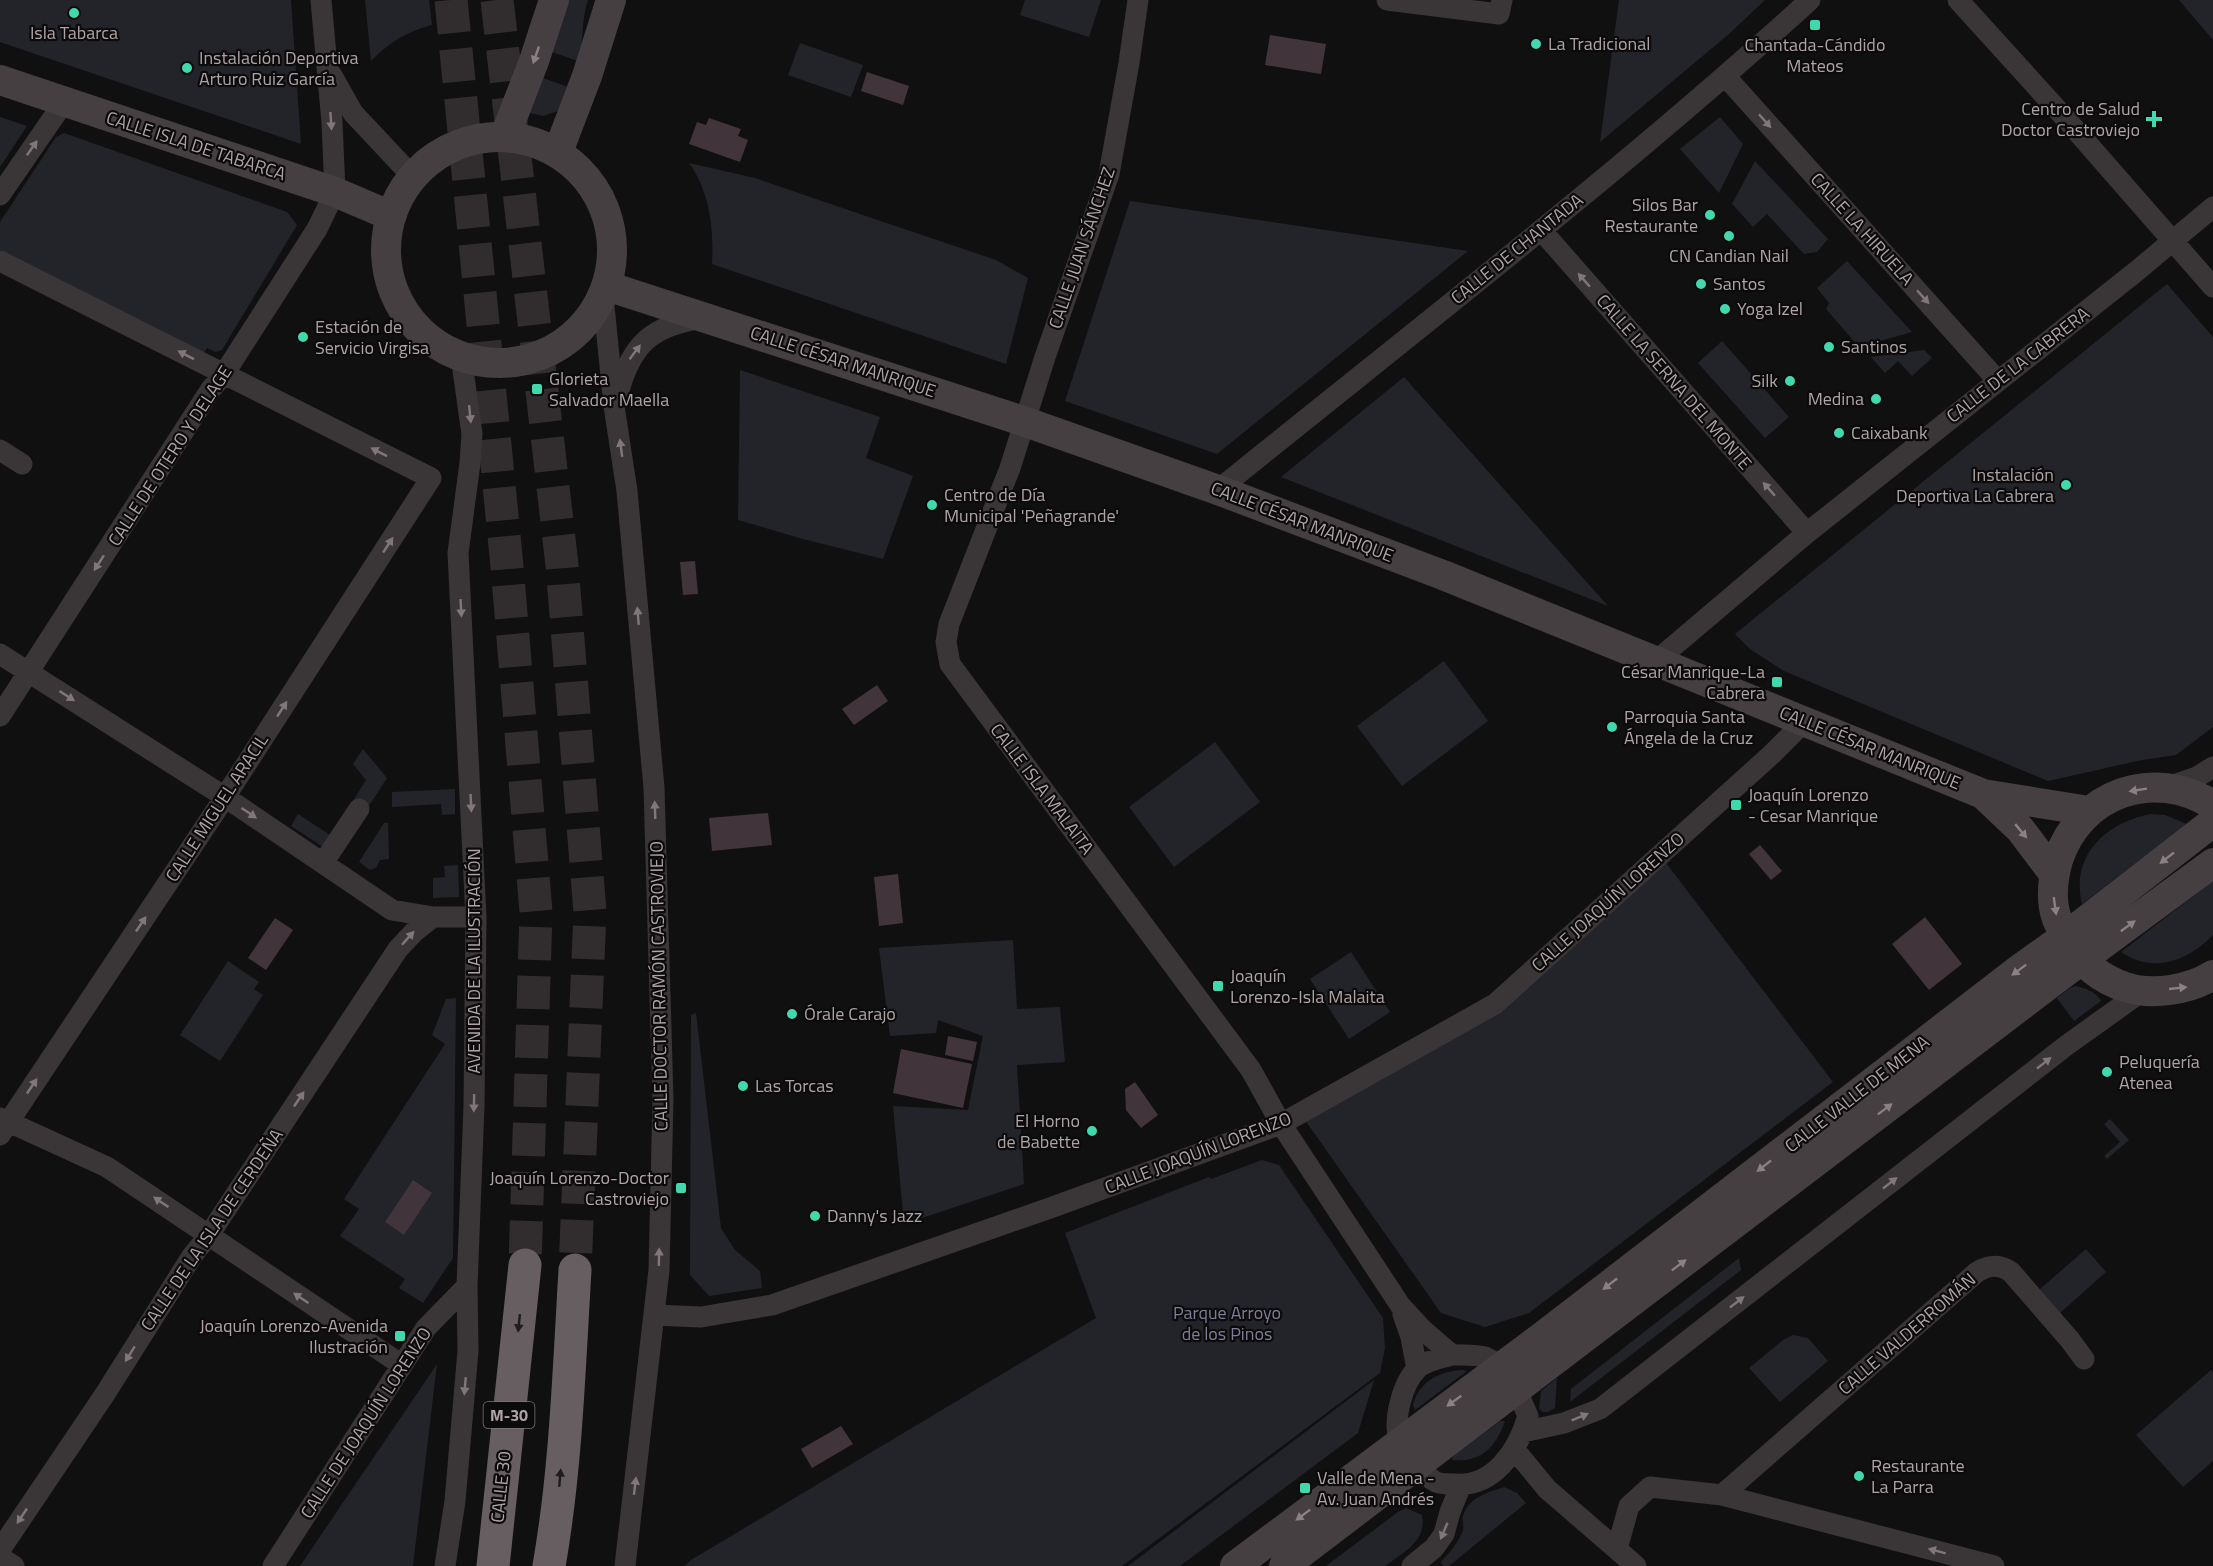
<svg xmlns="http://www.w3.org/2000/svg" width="2213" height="1566" font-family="'Titillium Web',sans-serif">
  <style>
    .green { fill: #23232a }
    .water { fill: #42343b }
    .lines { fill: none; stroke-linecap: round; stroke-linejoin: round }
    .highway-tunnel { stroke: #312d2e; stroke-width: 33; stroke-dasharray: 33 16; stroke-linecap: butt }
    .street { stroke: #3a3637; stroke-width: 21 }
    .secondary { stroke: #453f41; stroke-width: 30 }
    .highway { stroke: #665e60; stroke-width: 33 }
    .oneway { fill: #8b8083 }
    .oneway2 { fill: #81777a }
    .oneway3 { fill: #1e1c1c }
    .poi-dot { fill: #40d8ac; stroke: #0c0b0b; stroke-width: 2 }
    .labels { text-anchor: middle; stroke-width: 4.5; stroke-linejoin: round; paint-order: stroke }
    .shield { fill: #0c0b0b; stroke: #7f7578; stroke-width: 1.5 }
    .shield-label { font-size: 16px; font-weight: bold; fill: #b0a3a6 }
    .poi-label { font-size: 18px; fill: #b0a3a6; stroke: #0c0b0b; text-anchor: start }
    .street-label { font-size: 18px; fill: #b0a3a6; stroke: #0c0b0b }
    .park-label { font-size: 18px; fill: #7f7c99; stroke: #0c0b0b }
  </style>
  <rect width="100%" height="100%" fill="#111010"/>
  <path class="green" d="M0,0H291L301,144L0,42Z
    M365,0H429L432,25C408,31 388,43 371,61Z
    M565,0H588C581,20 584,41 578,61L546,50Z
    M1025,0H1101L1089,37L1020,15Z
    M1619,0H1765L1729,34L1600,142Z
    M2179,0H2213V40Z
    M800,43L863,65L851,97L788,75Z
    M538,76L568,87L558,111L543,116L522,111Z
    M0,117L27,126L0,167Z
    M1720,117L1743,144L1719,193L1680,149Z
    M64,133L287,212L297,225L222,350L216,352L207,348L204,353L0,250V222L56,137Z
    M1755,161L1828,239L1817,252L1804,254L1767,214L1753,227L1732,204Z
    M689,163L755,178L863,215L996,260L1028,278L1006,364L712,264C714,229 710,192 689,163Z
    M1130,201L1468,251L1217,454L1065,401Z
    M1847,261L1912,332L1859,347L1826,309L1829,303L1817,288Z
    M2167,284L2213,337V727L2176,755L2142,760L2048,781L1784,671L1750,649L1735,634Z
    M1722,341L1789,417L1765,438L1698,363Z
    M1924,350L1932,358L1912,376L1898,361L1885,373L1871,357Z
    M740,370L880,417L866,458L913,476L883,559L803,539L738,520Z
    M1404,377L1608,606L1281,477Z
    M1444,661L1488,721L1402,786L1357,726Z
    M1215,742L1260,802L1174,867L1129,807Z
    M363,749L387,778L365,812L351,804L366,780L353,764Z
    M455,789V814L442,815L441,804L392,807V792Z
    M298,814L333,837L326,849L291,826Z
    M2151,814L2165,815L2187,824L2082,904C2070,856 2106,822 2151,814Z
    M384,823H388L389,859L380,860L376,868L370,870L359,862Z
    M1660,855L1833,1082L1529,1313L1485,1327L1441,1313L1300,1113L1495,1004Z
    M458,865L459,897L433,898V878L445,877L444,866Z
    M2213,881V935C2188,961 2153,974 2121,952Z
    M1013,940L1017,1009L1060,1007L1065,1062L1017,1065L1024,1184L904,1224L893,1106L968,1110L983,1036L938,1020L936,1033L890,1036L879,948Z
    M1351,952L1390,1012L1349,1039L1310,979Z
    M228,961L259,982L254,989L263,995L220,1061L180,1035Z
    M2076,986C2087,989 2095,991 2101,1001L2074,1021L2057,998L2070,988Z
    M456,998L453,1258L423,1303L399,1288L405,1279L340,1236L359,1209L344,1199L445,1044L432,1035L446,999Z
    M696,1013L721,1228L735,1250L760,1271L762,1288L709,1296L690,1275L691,1015Z
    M2110,1119L2129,1140L2107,1159L2104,1156L2120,1142L2104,1124Z
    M1262,1160L1279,1165L1383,1318L1385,1348L1380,1373L1122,1566H685L691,1560L1096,1318L1065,1233L1209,1177L1211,1179Z
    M2086,1249L2106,1272L2060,1313L2039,1290Z
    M1739,1258L1741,1270L1570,1402L1571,1389Z
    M1793,1335L1808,1338L1828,1361L1780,1402L1749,1368L1783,1340Z
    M437,1364L413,1566H300Z
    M1463,1370L1467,1371L1415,1410L1413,1405C1419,1381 1440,1371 1463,1370Z
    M2211,1370L2213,1373V1461L2183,1487L2136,1435Z
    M1557,1378L1555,1408L1548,1412H1542L1539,1408L1541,1391Z
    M1374,1380L1358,1433L1180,1566H1128Z
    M1500,1421H1505C1496,1447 1481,1463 1452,1460L1453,1456Z
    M1504,1487L1517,1493L1526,1503L1449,1566H1443L1441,1562C1449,1553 1459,1542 1463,1530C1464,1526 1462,1521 1463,1516C1468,1498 1488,1492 1504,1487Z
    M1406,1508L1422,1515C1427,1541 1404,1552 1385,1566H1326L1398,1512Z"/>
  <path class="water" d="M1270,35L1326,44L1321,74L1265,65Z
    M867,72L909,86L903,105L861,91Z
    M709,118L741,129L738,136L748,140L740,162L689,144L697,122L706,125Z
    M695,561L698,594L683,595L680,562Z
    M877,685L888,701L854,725L842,709Z
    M768,813L772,845L712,851L709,818Z
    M1760,845L1782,871L1771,880L1749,854Z
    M898,874L903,923L879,926L874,877Z
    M1925,917L1962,964L1929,990L1892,944Z
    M275,918L293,930L266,970L248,958Z
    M948,1036L977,1042L973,1061L945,1055Z
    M901,1049L972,1064L963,1108L893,1093Z
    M1135,1082L1158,1115L1141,1128L1126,1110L1125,1089Z
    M413,1180L432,1193L404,1235L385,1222Z
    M841,1426L853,1444L812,1468L801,1449Z"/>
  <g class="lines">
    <path class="highway-tunnel" d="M451,0L507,566L536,912L525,1265
      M497,0L562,565L590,912L575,1270"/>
    <path class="street" d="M1138,0L1129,63L1109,174L1045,357L1010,468L949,624L946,642L950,664L1251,1070L1281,1124L1400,1305L1423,1330L1452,1355
      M1387,0L1499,14L1502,0
      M1958,0L2066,119L2213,287
      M331,74L353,113L413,177
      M1726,77L1998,381
      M0,195L64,102
      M1541,230L1807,533
      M0,261L431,478L225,797L0,1135
      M603,296L614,406L627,491L654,788L663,1099L659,1270L625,1566
      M618,394C631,344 652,325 704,318
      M0,450L22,464
      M1218,490C1417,329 1621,172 1810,0
      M0,654L225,797L392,910L433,917H476
      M1656,661L1807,533L2138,270L2213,207
      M0,716L211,389L224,374L317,229L335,192L332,122L321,0
      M2168,787L2197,777L2213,767
      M323,863L359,809
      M0,1118L107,1167L402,1365
      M1403,1314L1411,1337L1417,1369
      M654,1315L701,1317L772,1305L1050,1208L1281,1124L1495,1004L1771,755L1804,722
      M1452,1355C1462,1355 1476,1354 1485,1357C1509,1367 1518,1394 1528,1416C1518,1450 1494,1488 1454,1484C1448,1484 1440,1484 1436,1482C1425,1476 1403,1452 1399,1441C1393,1420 1402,1383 1418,1368C1427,1360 1441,1358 1452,1355Z
      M1523,1432L1564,1423L1600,1409L2067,1045L2141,992
      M1514,1449L1547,1489L1636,1566
      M1722,1495L1977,1272C1989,1265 2000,1264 2011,1272L2070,1340L2084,1359
      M1617,1549L1629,1506L1650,1487L1722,1495L1994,1566
      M0,1550L105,1394L192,1256L209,1235L398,949L414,932L433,917
      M0,1557L14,1566
      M273,1566L426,1328L467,1286
      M445,1566L455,1501L468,1351L467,1286L474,1106L476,917L458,553L470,463L472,434L461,356
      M1412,1566L1434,1548L1444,1534L1450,1512L1461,1485"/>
    <path class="secondary" d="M0,80L335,192L391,216
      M505,136L534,61L554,0
      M386 250a113 113 0 1 1 226 0a113 113 0 1 1-226 0Z
      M558,152L587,76L611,0
      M607,286L1023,421L1218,490L1443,575L1983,794L2089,811
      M1983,794L2020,829L2054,874
      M2213,805C2154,767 2080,793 2058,860C2053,878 2050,900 2057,919C2060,927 2066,935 2070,943C2083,965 2101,979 2125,987C2152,996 2189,990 2213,975
      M1235,1566L1543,1336L2021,968L2066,936L2213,822
      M1284,1566L2081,960L2213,863"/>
    <path class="highway" d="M493,1566L525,1265
      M549,1566C566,1469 569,1369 575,1270"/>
  </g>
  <defs><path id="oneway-solid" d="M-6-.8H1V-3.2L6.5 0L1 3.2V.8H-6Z" transform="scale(1.5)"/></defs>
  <g class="oneway">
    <use href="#oneway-solid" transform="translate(536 55) rotate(109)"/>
    <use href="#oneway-solid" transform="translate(2138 790) rotate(171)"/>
    <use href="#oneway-solid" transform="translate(2021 831) rotate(50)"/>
    <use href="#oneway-solid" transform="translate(2167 858) rotate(142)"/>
    <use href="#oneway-solid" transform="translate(2055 906) rotate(82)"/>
    <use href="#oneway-solid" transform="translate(2128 926) rotate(-36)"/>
    <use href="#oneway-solid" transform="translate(2019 970) rotate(143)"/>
    <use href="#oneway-solid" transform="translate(2178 988) rotate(-6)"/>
    <use href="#oneway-solid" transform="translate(1885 1109) rotate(-37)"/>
    <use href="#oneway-solid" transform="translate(1764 1166) rotate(142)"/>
    <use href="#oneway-solid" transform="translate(1679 1265) rotate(-37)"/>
    <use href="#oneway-solid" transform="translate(1610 1284) rotate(142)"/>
    <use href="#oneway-solid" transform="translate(1454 1401) rotate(144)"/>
    <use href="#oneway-solid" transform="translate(1303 1515) rotate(143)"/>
  </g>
  <g class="oneway2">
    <use href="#oneway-solid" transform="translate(331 121) rotate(86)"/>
    <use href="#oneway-solid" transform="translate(1765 121) rotate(48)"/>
    <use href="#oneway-solid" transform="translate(32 148) rotate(-55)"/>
    <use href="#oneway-solid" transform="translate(1584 280) rotate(-131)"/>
    <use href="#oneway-solid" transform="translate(1923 297) rotate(48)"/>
    <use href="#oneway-solid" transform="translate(635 352) rotate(-53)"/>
    <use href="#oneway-solid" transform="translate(186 355) rotate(-153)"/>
    <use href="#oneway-solid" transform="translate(470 414) rotate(84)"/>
    <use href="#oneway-solid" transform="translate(621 448) rotate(-98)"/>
    <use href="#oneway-solid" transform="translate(379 452) rotate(-153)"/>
    <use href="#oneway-solid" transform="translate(1769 489) rotate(-131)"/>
    <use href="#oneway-solid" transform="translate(388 545) rotate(-57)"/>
    <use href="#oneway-solid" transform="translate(99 563) rotate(123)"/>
    <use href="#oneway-solid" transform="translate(461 608) rotate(87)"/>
    <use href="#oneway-solid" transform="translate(638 616) rotate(-95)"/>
    <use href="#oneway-solid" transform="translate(67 696) rotate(33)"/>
    <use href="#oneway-solid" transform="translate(282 709) rotate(-57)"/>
    <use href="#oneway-solid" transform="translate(471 803) rotate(87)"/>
    <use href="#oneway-solid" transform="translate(655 810) rotate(-92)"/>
    <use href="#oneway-solid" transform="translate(249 813) rotate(34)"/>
    <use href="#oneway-solid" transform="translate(141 924) rotate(-56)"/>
    <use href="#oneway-solid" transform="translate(408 938) rotate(-48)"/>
    <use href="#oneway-solid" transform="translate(2044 1063) rotate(-38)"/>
    <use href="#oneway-solid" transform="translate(32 1086) rotate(-56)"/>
    <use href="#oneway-solid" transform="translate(299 1099) rotate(-56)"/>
    <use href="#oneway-solid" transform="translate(474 1103) rotate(91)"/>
    <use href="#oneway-solid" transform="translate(1890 1183) rotate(-38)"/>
    <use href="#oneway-solid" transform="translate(161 1202) rotate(-146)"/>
    <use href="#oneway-solid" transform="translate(659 1257) rotate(-89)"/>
    <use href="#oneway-solid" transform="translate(301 1298) rotate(-146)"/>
    <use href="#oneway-solid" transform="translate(1737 1302) rotate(-38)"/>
    <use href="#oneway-solid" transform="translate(130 1354) rotate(122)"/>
    <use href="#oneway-solid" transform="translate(465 1386) rotate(95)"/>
    <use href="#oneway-solid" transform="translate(1580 1417) rotate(-22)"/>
    <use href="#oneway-solid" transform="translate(635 1486) rotate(-83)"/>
    <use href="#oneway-solid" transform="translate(22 1516) rotate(124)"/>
    <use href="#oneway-solid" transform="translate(1444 1531) rotate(113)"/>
    <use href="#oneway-solid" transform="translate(1937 1551) rotate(-165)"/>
  </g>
  <g class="oneway3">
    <use href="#oneway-solid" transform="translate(519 1323) rotate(96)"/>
    <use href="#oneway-solid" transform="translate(560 1478) rotate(-85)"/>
  </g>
  <g class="poi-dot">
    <circle cx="74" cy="13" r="6"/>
    <rect x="1809" y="19" width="12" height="12" rx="3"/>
    <circle cx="1536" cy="44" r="6"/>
    <circle cx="187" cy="68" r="6"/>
    <path d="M2151 110h6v6h6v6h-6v6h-6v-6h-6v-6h6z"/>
    <circle cx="1710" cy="215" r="6"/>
    <circle cx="1729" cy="236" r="6"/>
    <circle cx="1701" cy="284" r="6"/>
    <circle cx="1725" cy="309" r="6"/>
    <circle cx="303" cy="337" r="6"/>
    <circle cx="1829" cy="347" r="6"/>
    <circle cx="1790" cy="381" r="6"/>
    <rect x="531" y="383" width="12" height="12" rx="3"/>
    <circle cx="1876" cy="399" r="6"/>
    <circle cx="1839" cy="433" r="6"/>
    <circle cx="2066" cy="485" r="6"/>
    <circle cx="932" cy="505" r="6"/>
    <rect x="1771" y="676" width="12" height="12" rx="3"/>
    <circle cx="1612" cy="727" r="6"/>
    <rect x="1730" y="799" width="12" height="12" rx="3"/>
    <rect x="1212" y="980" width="12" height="12" rx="3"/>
    <circle cx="792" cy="1014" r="6"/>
    <circle cx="2107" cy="1072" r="6"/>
    <circle cx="743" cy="1086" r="6"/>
    <circle cx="1092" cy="1131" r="6"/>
    <rect x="675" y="1182" width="12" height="12" rx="3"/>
    <circle cx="815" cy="1216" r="6"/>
    <rect x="394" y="1330" width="12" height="12" rx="3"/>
    <circle cx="1859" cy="1476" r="6"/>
    <rect x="1299" y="1482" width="12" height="12" rx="3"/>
  </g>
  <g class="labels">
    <rect class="shield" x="483.5" y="1402" width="51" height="26" rx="4.5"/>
    <g class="shield-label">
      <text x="509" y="1421">M-30</text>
    </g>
    <g class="poi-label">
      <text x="74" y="39" text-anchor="middle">Isla Tabarca</text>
      <text x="1548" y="50">La Tradicional</text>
      <text x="1815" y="51" text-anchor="middle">Chantada-Cándido<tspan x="1815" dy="21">Mateos</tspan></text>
      <text x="199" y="64">Instalación Deportiva<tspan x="199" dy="21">Arturo Ruiz García</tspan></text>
      <text x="2140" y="115" text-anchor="end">Centro de Salud<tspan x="2140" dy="21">Doctor Castroviejo</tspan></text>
      <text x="1698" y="211" text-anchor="end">Silos Bar<tspan x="1698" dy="21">Restaurante</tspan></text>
      <text x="1729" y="262" text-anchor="middle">CN Candian Nail</text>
      <text x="1713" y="290">Santos</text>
      <text x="1737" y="315">Yoga Izel</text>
      <text x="315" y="333">Estación de<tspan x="315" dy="21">Servicio Virgisa</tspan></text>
      <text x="1841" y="353">Santinos</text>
      <text x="549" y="385">Glorieta<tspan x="549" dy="21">Salvador Maella</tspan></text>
      <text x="1778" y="387" text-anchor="end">Silk</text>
      <text x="1864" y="405" text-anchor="end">Medina</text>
      <text x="1851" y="439">Caixabank</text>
      <text x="2054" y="481" text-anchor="end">Instalación<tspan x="2054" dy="21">Deportiva La Cabrera</tspan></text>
      <text x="944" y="501">Centro de Día<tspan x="944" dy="21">Municipal 'Peñagrande'</tspan></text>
      <text x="1765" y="678" text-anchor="end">César Manrique-La<tspan x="1765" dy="21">Cabrera</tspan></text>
      <text x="1624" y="723">Parroquia Santa<tspan x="1624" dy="21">Ángela de la Cruz</tspan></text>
      <text x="1748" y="801">Joaquín Lorenzo<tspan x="1748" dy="21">- Cesar Manrique</tspan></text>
      <text x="1230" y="982">Joaquín<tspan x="1230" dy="21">Lorenzo-Isla Malaita</tspan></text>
      <text x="804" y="1020">Órale Carajo</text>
      <text x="2119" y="1068">Peluquería<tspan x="2119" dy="21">Atenea</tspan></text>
      <text x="755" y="1092">Las Torcas</text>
      <text x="1080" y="1127" text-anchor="end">El Horno<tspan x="1080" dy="21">de Babette</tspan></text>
      <text x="669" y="1184" text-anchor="end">Joaquín Lorenzo-Doctor<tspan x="669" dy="21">Castroviejo</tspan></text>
      <text x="827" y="1222">Danny's Jazz</text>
      <text x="388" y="1332" text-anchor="end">Joaquín Lorenzo-Avenida<tspan x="388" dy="21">Ilustración</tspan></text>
      <text x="1871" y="1472">Restaurante<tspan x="1871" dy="21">La Parra</tspan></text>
      <text x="1317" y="1484">Valle de Mena -<tspan x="1317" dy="21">Av. Juan Andrés</tspan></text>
    </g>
    <g class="street-label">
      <text transform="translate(196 146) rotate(18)" y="6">CALLE ISLA DE TABARCA</text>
      <text transform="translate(1862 229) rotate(48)" y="6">CALLE LA HIRUELA</text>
      <text transform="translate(1082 248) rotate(-71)" y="6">CALLE JUAN SÁNCHEZ</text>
      <text transform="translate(1517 249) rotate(-39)" y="6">CALLE DE CHANTADA</text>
      <text transform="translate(843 362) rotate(18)" y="6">CALLE CÉSAR MANRIQUE</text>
      <text transform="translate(2018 365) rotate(-38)" y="6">CALLE DE LA CABRERA</text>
      <text transform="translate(1674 382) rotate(49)" y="6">CALLE LA SERNA DEL MONTE</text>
      <text transform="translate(170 456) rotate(-57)" y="6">CALLE DE OTERO Y DELAGE</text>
      <text transform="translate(1302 522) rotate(21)" y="6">CALLE CÉSAR MANRIQUE</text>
      <text transform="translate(1870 748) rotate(22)" y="6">CALLE CÉSAR MANRIQUE</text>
      <text transform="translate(1042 789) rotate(53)" y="6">CALLE ISLA MALAITA</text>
      <text transform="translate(217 808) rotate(-57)" y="6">CALLE MIGUEL ARACIL</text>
      <text transform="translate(1608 902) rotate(-42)" y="6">CALLE JOAQUÍN LORENZO</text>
      <text transform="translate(474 961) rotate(-90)" y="6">AVENIDA DE LA ILUSTRACIÓN</text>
      <text transform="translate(659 986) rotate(-91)" y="6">CALLE DOCTOR RAMÓN CASTROVIEJO</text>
      <text transform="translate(1857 1094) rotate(-38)" y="6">CALLE VALLE DE MENA</text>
      <text transform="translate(1198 1153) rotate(-21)" y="6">CALLE JOAQUÍN LORENZO</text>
      <text transform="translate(212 1230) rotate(-56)" y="6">CALLE DE LA ISLA DE CERDEÑA</text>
      <text transform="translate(1907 1334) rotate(-41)" y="6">CALLE VALDERROMÁN</text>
      <text transform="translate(366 1423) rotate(-57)" y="6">CALLE DE JOAQUÍN LORENZO</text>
      <text transform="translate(501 1487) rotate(-84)" y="6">CALLE 30</text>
    </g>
    <g class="park-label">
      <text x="1227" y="1319">Parque Arroyo<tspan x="1227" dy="21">de los Pinos</tspan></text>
    </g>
  </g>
</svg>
